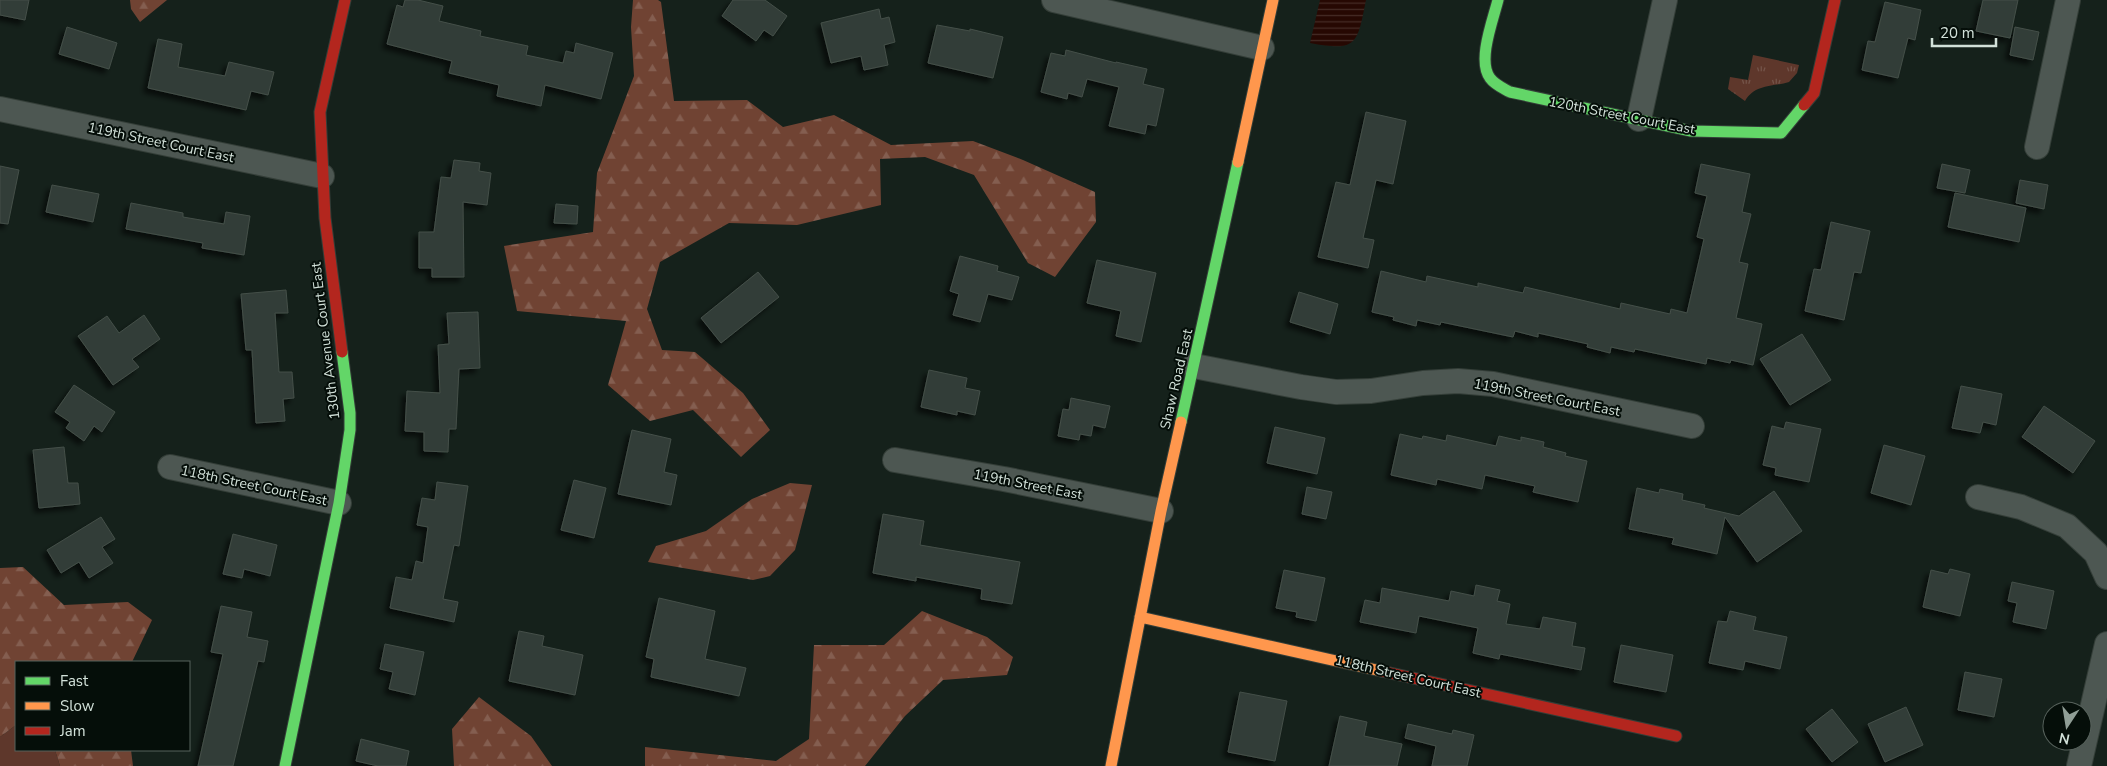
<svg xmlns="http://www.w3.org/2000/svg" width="2107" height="766" font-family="'Nunito Sans',sans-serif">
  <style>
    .grass { fill: #5e372b }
    .forest { fill: url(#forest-firs) }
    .park { fill: url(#park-tufts) }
    .water { fill: url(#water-rules) }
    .building { fill: #333d37; stroke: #444f49; filter: url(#shadow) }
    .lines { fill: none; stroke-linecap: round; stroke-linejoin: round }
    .street-casing { stroke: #343e38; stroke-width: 26 }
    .fast-casing { stroke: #343e38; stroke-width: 13 }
    .slow-casing { stroke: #343e38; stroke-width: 13 }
    .jam-casing { stroke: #343e38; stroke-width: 13 }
    .street { stroke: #4d5752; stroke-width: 24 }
    .fast { stroke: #63d668; stroke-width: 11 }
    .slow { stroke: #ff974d; stroke-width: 11 }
    .jam { stroke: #b3261e; stroke-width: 11 }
    .labels { text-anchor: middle; stroke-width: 4; stroke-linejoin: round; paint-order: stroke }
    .street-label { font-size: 14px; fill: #d2e1d9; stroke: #050e09 }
  </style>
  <defs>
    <pattern id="forest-firs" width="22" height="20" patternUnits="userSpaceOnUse" patternTransform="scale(1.25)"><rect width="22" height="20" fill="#704333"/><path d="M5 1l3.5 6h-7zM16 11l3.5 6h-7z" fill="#845e50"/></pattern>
    <pattern id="park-tufts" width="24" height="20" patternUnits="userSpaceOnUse" patternTransform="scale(1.25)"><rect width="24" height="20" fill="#5e372b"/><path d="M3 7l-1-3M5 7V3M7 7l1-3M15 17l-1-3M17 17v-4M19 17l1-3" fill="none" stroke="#745449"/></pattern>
    <pattern id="water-rules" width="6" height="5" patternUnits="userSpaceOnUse" patternTransform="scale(1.25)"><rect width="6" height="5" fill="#260802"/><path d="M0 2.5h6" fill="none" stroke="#452c26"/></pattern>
    <filter id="shadow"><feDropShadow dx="-4.5" dy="4.5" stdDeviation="2.5" flood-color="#0009"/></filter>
  </defs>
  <rect width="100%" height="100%" fill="#15211b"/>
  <path class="grass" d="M16,725V750H55L60,766H0V737Z"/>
  <path class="forest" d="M130,0H167L140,22L131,9Z
    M633,0H658L661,2L674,101L747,100L783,127L834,115L891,145L973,141L1023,160L1095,192L1096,222L1055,277L1028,263L974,175L925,157L880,159L881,205L797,225L729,223L660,262L647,309L662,350L695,352L743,393L770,430L741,457L693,410L650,421L608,385L626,321L517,311L504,246L593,232L597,173L634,76L631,27Z
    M790,483L812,485L795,550L770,576L753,580L648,562L656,546L706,531L752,499Z
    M23,567L64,605L128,602L152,620L132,662H16V725L0,737V568Z
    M922,611L987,637L1013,657L1007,675L943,680L905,716L865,766H645V747L776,761L809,739L814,645H884Z
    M479,697L531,736L552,766H454L452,729Z
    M55,750H131L133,766H60Z"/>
  <path class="park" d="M1753,55L1799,65L1797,73L1789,82C1772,87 1755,84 1745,101L1728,89L1730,77L1748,80Z"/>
  <path class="water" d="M1320,0H1366C1357,44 1358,52 1310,43Z"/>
  <path class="building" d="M0,0H29L25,20L0,15Z
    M405,0H418L443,6L439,21L481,31L480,36L528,46L526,55L563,63L566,51L574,53L576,43L613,53L601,99L545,85L541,106L497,96L499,85L449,73L452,61L387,44L397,5L403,7Z
    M733,0H765L787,16L773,36L764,30L756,41L722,16Z
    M1983,0H2018L2010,38L1976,31Z
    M1885,2L1921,10L1915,40L1908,38L1898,78L1862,70L1868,41L1875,42Z
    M879,9L881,19L889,17L895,42L884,45L888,65L864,70L861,56L831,63L821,23Z
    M937,25L970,31V29L1003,37L993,78L928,63Z
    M67,27L117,43L109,69L59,54Z
    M2015,27L2039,32L2033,60L2010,55Z
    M158,39L182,44L178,67L225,76L229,62L274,72L268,95L251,91L246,110L148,88Z
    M1066,50L1116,63V62L1147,69L1143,84L1164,89L1156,126L1147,124L1145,134L1109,126L1119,87L1087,79L1082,97L1068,93L1067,99L1041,92L1051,53L1065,56Z
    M1366,112L1406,121L1393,184L1376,180L1363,238L1374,240L1368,268L1318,257L1336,182L1350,185Z
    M454,160L480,163L479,171L491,173L487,205L463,202L464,277H432V268H419V232H434L441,177L451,178Z
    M1701,164L1750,174L1742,212L1751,214L1739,262L1748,264L1736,318L1762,324L1753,365L1731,360L1730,363L1707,358L1706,364L1635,349L1634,352L1611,347L1610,353L1587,347L1588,344L1538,333V337L1515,331L1513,337L1441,322L1440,325L1417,320L1416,326L1393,320L1394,317L1372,312L1381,271L1426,282L1427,276L1478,287V283L1523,293L1525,287L1620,309L1621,303L1670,314L1671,309L1687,313L1704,239L1697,237L1707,196L1695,193Z
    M1942,164L1970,170L1965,193L1937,188Z
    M0,166L19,170L8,224L0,223Z
    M2020,180L2048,185L2044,209L2016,203Z
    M52,185L99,194L93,222L46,212Z
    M1955,193L2026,208L2019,242L1948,227Z
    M131,203L183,213V217L224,224L226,212L250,216L244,255L202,248L203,243L126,229Z
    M556,204L578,206L577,224L554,223Z
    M1831,222L1870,231L1861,273L1854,272L1844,320L1805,311L1814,269L1821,270Z
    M960,256L998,266L997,271L1019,277L1012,300L988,294L980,322L953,315L959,294L950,291Z
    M1097,260L1156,273L1141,342L1116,336L1121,311L1087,303Z
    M758,272L779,297L721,343L701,318Z
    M286,290L288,313H275L279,372H292L294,398L283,399L285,421L256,423L252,350H246L241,294Z
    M1299,292L1338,304L1330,334L1290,322Z
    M478,312L480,368L459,369L456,429H449L448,452L424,451V432L405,431L407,391L440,393L438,345L449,344L447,313Z
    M144,315L160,339L132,359L139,367L113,385L78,336L107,316L119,333Z
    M1802,334L1831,380L1790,405L1760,359Z
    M929,370L967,378L965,388L980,391L975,415L957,411V415L921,407Z
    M74,385L115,412L102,432L94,426L84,441L66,428L70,422L55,412Z
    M1961,386L2002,394L1996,425L1983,422L1980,433L1952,428Z
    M1071,398L1110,406L1105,428L1093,425L1091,436L1080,434L1079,440L1058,436L1063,409L1069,410Z
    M2044,406L2095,441L2073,473L2022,437Z
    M1786,422L1821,429L1809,482L1775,475L1776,468L1763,465L1772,426L1784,429Z
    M1275,427L1325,438L1317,474L1267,463Z
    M632,430L671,439L664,472L677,475L671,505L618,494Z
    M1400,434L1422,439L1423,436L1446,441L1447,435L1496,446L1499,436L1521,441V437L1544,442L1543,447L1566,453L1565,456L1587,461L1578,502L1533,492L1535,486L1485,475L1482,489L1437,479L1436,485L1391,475Z
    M1884,445L1925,456L1911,505L1871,493Z
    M64,447L68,483H78L80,504L39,508L33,450Z
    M574,480L606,488L594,538L561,530Z
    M437,482L468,486L459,546L454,545L443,599L458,602L454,622L390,608L396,577L412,580L416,561L423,563L428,527L417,525L422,498L435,500Z
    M1307,487L1332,492L1326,519L1302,514Z
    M1637,488L1659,493L1660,489L1683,494L1682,500L1705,505L1704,508L1739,516L1774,491L1802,531L1757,562L1725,517L1717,554L1672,544L1674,538L1629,529Z
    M883,514L924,521L920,545L1020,562L1012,604L981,599L982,589L916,577V581L873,573Z
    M101,517L115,539L102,547L113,563L89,578L79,562L61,573L47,550Z
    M233,534L277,545L270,576L244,569L242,578L223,574Z
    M1950,569L1970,574L1960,616L1923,607L1931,570L1948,574Z
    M1284,570L1325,578L1316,621L1296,617L1297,612L1276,608Z
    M2012,582L2054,591L2046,629L2013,622L2017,603L2008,601Z
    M1476,585L1500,590L1497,601L1510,604L1506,624L1540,629L1543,617L1576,623L1572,646L1585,648L1581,670L1500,654L1499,659L1473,653L1478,628L1419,616L1416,633L1360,622L1365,600L1380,603L1382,588L1449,601L1451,591L1474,596Z
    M659,598L715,611L705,659L746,668L739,696L651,677L654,659L646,657Z
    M221,606L252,612L247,637L268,641L264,662L258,661L233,766H198L223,654L211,652Z
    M1730,611L1756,617L1753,630L1787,637L1780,669L1745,661L1743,670L1709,663L1718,621L1727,622Z
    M519,631L544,636L542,646L583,655L575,695L509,681Z
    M385,644L424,652L415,695L389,689L393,672L380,669Z
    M1621,645L1673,655L1666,692L1614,682Z
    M1965,672L2002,679L1994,717L1958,710Z
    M1240,692L1287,701L1275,761L1228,752Z
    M1906,707L1923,745L1885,762L1868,724Z
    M1832,709L1858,742L1832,762L1806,729Z
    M1340,716L1367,722L1364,736L1402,744L1397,766H1329Z
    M1408,724L1452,734L1453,730L1474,735L1467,766H1432L1436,746L1405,738Z
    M361,739L409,751L406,766H378L356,761Z"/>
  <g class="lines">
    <g class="street-casing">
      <path id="street" d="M1054,0L1262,48
        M0,109L322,176
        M1639,119L1665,0
        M2037,147L2068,0
        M1194,366L1301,387L1336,392L1371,391L1423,383L1458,381L1493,384L1692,426
        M895,460L1004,479L1161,511
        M170,467L339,503
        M1978,497L2021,507L2067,526L2096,553L2107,577
        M2079,766L2107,644"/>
    </g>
    <g class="fast-casing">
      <path id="fast" d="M1498,0C1493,20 1477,61 1490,78C1495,85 1503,88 1510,92L1691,131L1781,133L1804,105
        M1181,422L1238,162
        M285,766L339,503L350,430V413L342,352"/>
    </g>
    <g class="slow-casing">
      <path id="slow" d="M1238,162L1273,0
        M1140,617L1381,671
        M1111,766L1161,511L1181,422"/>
    </g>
    <g class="jam-casing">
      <path id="jam" d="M1804,105L1814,93L1835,0
        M342,352L325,218L320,112L345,0
        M1381,671L1676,736"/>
    </g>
    <use href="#street" class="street"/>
    <use href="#fast" class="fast"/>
    <use href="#slow" class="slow"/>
    <use href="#jam" class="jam"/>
  </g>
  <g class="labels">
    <g class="street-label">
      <text transform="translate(1622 115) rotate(11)" y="5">120th Street Court East</text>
      <text transform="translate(161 142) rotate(12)" y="5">119th Street Court East</text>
      <text transform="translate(325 341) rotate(-97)" y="5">130th Avenue Court East</text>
      <text transform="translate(1176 379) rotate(-77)" y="5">Shaw Road East</text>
      <text transform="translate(1547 397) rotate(11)" y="5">119th Street Court East</text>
      <text transform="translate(1028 484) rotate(11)" y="5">119th Street East</text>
      <text transform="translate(254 485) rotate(12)" y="5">118th Street Court East</text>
      <text transform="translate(1408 676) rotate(13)" y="5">118th Street Court East</text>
    </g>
  </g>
  <rect x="15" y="661" width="175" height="90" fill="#050e09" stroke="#57625c"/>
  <rect x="25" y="677" width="25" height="8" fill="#63d668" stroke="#57625c"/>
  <text x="60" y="686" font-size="15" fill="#d2e1d9">Fast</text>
  <rect x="25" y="702" width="25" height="8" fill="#ff974d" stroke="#57625c"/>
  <text x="60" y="711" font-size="15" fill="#d2e1d9">Slow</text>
  <rect x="25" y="727" width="25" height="8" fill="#b3261e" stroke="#57625c"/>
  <text x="60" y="736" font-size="15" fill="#d2e1d9">Jam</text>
  <g transform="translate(2067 726) rotate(192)"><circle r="24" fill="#050e09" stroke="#57625c"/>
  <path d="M0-4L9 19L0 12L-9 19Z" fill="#909e96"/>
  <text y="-8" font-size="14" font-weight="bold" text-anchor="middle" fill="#d2e1d9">N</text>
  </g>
  <path d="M1932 38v8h64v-8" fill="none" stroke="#d2e1d9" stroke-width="2.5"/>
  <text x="1940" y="38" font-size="15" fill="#d2e1d9" stroke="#050e09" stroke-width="4" paint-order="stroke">20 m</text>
</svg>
